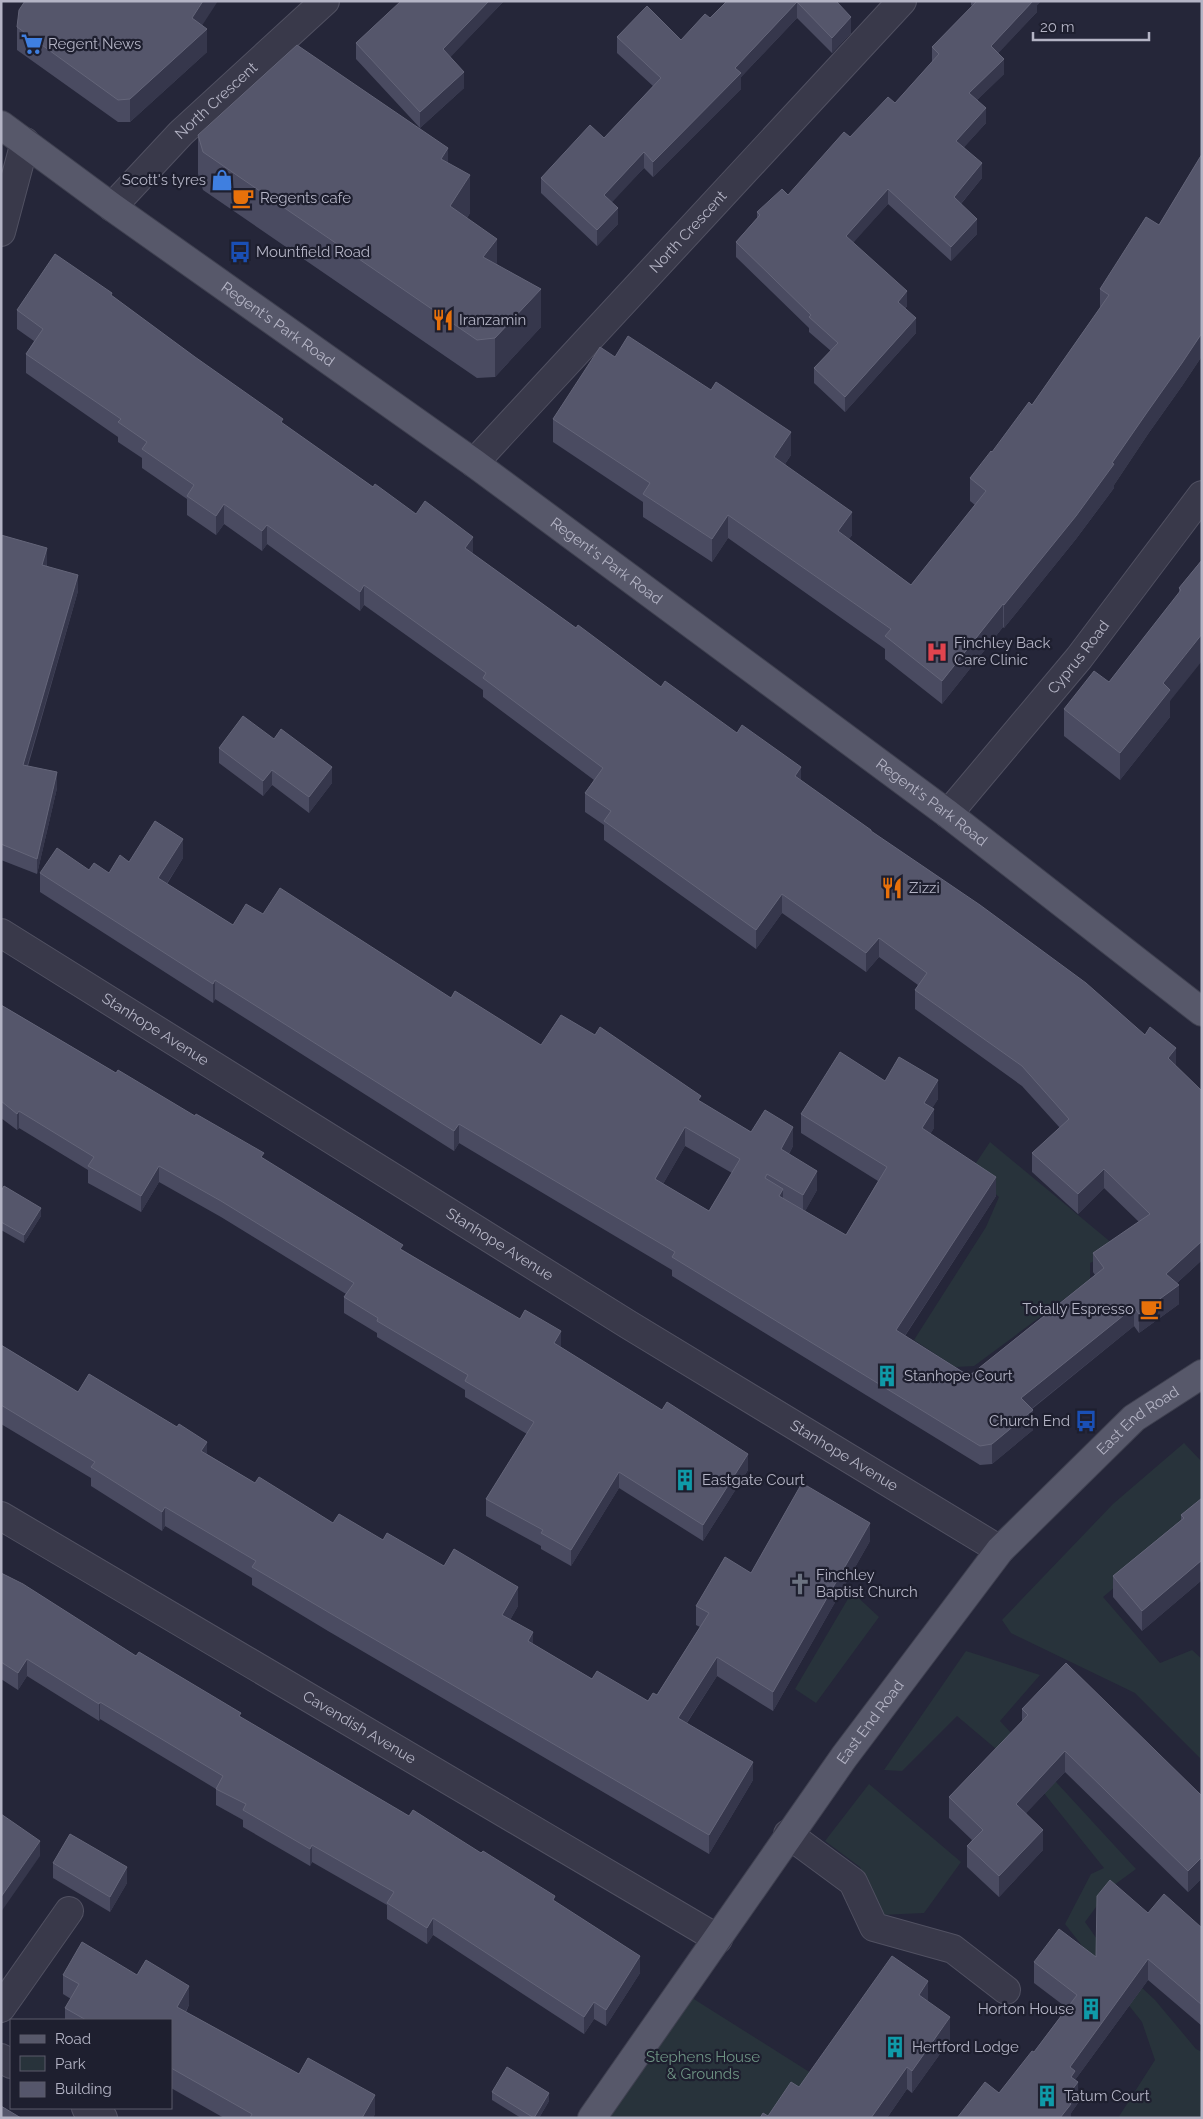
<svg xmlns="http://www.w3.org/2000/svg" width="1203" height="2119" font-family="Raleway,sans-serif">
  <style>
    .green { fill: #28333b }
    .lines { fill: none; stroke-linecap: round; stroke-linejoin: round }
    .minor-casing { stroke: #515162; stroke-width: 30 }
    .major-casing { stroke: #3f4050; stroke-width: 30 }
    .minor { stroke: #39394a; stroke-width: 28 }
    .major { stroke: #57586a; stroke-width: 28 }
    .wall { fill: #4a4b61; fill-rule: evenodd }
    .shaded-wall { fill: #36374c }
    .building { fill: #55566b; stroke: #646579; fill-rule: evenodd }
    .labels { text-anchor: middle; stroke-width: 4.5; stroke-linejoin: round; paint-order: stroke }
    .poi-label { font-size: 15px; fill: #b4b4c5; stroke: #1e1f2f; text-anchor: start }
    .street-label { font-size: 15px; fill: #b4b4c5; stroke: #1e1f2f }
    .park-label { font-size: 15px; fill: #6e9484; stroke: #1e1f2f }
  </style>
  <rect width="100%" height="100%" fill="#252639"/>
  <path class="green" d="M990,1142L1119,1249L1090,1263V1280L974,1366L955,1367L914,1340L986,1227L999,1197L970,1172Z
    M1184,1443L1202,1462V1514L1103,1597L1160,1663L1192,1650L1202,1659V1760L1135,1693L1011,1633L1002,1620L1113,1504Z
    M852,1592L879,1617L816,1703L795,1689Z
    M966,1651L1040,1675L1000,1721L1136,1869L1110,1888L1085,1922L1111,1959L1155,2000L1196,2049L1202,2052V2118H1118L1155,2060L1142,2022L1065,1924L1091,1874L1104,1868L1035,1782L957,1716L902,1771L884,1770Z
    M869,1784L961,1862L924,1913L880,1915L860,1867L825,1841Z
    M689,1996L811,2073L872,2118H604Z"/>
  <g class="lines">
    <g class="minor-casing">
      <g id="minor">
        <path id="s1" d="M112,207L181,133L325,1"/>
        <path d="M1,232L25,142"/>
        <path id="s2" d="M474,463L902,1"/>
        <path id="s3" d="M948,814L1079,658L1202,495"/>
        <path id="s4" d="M1,933L629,1325L1000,1550"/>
        <path id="s5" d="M1,1516L718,1939"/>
        <path d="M788,1834L853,1882L874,1927L953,1949L1006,1990"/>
        <path d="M1,2008L69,1911"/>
        <path d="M1,2058L11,2064"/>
        <path d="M86,2108L103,2118"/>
      </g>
    </g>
    <g class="major-casing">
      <g id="major">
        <path id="s6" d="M1,125L112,207L474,463L751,668L948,814L1202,1012"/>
        <path id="s7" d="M592,2118L844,1757L1000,1550L1134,1418L1202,1374"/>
      </g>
    </g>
    <use href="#minor" class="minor"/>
    <use href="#major" class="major"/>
  </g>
  <path class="wall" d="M399,1H504L450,57L464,88L420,128L356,59V43L399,4Z
    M727,1H836L851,33L832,53L797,18L741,77V89L653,177L644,168L611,202L618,224L597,246L541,193V178L604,138L653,86L617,53V37L681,40L710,18Z
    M971,1H1041L1037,5V12L998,53L1004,74L977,100L986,123L964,147L982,178L961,204L977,234L951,261L888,204L853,242L907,306L905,309L916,333L845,412L814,383V368L831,351L809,332V328L736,257V242L757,218V212L788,195L850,137L895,103L932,62V47L972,6L971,5Z
    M202,26L207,52L130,122H118L17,50V27Z
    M198,135L448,163L470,213L467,218L497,264L541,327L495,377L477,378L203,190L198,174Z
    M1202,150V356L1182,386L1148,434L1114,485V488L1076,539L1004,628L1003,627L942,704L885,659V649L728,538L712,562L643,517V502L553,442V419L615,357L791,455L785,464L852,535L849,539L911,585L975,505L970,501V478L1032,405L1100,308V289L1159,225L1202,155Z
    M112,296L283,424L373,487L416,514L473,554L576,628L661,687L801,780L871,832L1176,1066L1202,1091V1260L1177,1283L1179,1304L1139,1333L1134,1326L1032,1409L1033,1430L992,1464L980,1465L672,1276V1270L459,1143L454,1151L215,999L213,1003L40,892V873L89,870L109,873L129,862L183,858L167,884L233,925L263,914L451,998L541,1045L701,1102L751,1132L793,1146L789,1154L817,1190L805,1211L846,1235L878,1181L801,1133V1114L885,1081L938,1099L932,1108L934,1128L930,1134L996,1196L905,1336L969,1376L1095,1275L1093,1272V1253L1139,1222L1104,1188L1078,1214L1032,1172V1153L1060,1128L1022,1086L915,1009V990L918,985L879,957L866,972L782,913L756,949L604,840V825L585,812V793L594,780L483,697V690L364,605L360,611L267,544L262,551L224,524L216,535L187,515V499L142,468V458L118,442V437L26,373V354L34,341L17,329V310ZM685,1146L732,1173L709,1211L663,1184Z
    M1,535L47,564V566L78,591L28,766L57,788L37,874L1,860Z
    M1202,560L1170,701V717L1120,780L1064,736V709L1109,682L1179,593V588Z
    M274,739L332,783L309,813L272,785L263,796L219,763V748Z
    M1,1005L116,1073L264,1159L403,1250L561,1347L748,1470L703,1541L619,1488L571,1566L541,1549V1546L486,1516V1499L527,1434L465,1397V1390L377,1337V1333L344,1313V1297L346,1294L221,1217L159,1182L141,1212L88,1183V1170L19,1128L17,1130L1,1118Z
    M1,1191L41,1216L24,1243L1,1230Z
    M1,1345L78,1392L207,1454L255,1483L333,1523L383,1540L444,1566L518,1606L510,1620L533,1644L592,1679L648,1701L657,1695L700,1627L696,1625V1606L751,1573L870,1541L773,1711L717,1676L687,1723L753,1780L709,1854L328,1631L252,1585V1578L165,1526L162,1531L91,1486V1478L1,1424Z
    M1202,1498V1580L1142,1631L1113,1597V1576L1181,1520V1515Z
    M1,1573L136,1656L555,1902L640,1973L606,2026L594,2019L584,2034L433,1935L427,1944L387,1919V1905L312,1862L310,1866L243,1827V1820L216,1805V1789L100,1719L99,1721L27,1676L18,1690L1,1679Z
    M1022,1709L1202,1796V1878L1188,1892L1065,1772L1026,1813L1043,1850L999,1897L967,1867V1846L972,1840L949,1818V1797L1022,1721Z
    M53,1863L127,1883L110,1912L53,1878Z
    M1148,1913L1202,1928V2026L1148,1980L1075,2080L1078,2103L1071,2113V2118L999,2093L1034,2052L1067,2008L1034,1983V1962L1096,1957Z
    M63,1975L189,2005L186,2012L299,2074L375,2114L373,2118H224L171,2088V2020H65V2008L71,1999L63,1994Z
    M928,2002L950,2040L912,2093L907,2089L887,2118H760L768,2116L799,2087Z
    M492,2092L549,2101L539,2118H521L492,2100Z"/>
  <path class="shaded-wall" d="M203,1H218L192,41V18Z
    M489,1H504L443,65V49Z
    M1033,1H1041L1037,5V12L991,61V46Z
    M797,2V18L741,77V89L653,177V162L735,68Z
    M851,17V33L832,53V38Z
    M207,29V52L130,122V99Z
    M1004,59V74L969,108V93Z
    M464,72V88L420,128V112Z
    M986,108V123L956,156V141Z
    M448,148V186L441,159Z
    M644,152V168L604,211V195Z
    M982,163V178L954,212V197Z
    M470,175V213L450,244V206Z
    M888,189V204L846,251V236Z
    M618,208V224L597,246V230Z
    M977,219V234L951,261V247Z
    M497,239V277L483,257Z
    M541,289V327L495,377V338Z
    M907,291V306L898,317V302Z
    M916,318V333L845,412V397Z
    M1202,333V356L1182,386L1148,434L1114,485V488L1076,539L1004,628V605L1112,463Z
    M791,432V455L774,480V457Z
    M224,504V524L216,535V516Z
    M852,512V535L838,554V531Z
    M728,515V538L712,562V539Z
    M267,525V544L262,551V531Z
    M473,537V556L465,548Z
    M47,548V564L42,581V565Z
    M78,575V591L23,780V765Z
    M364,585V605L360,611V592Z
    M1003,604V627L942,704V681Z
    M1202,634V661L1170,701V717L1120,780V753L1163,683Z
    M332,767V783L309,813V797Z
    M801,767V786L795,776Z
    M272,770V785L263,796V781Z
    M57,772V788L37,874V859Z
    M183,839V858L158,897V878Z
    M782,894V913L756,949V930Z
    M879,938V957L866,972V953Z
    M215,980V999L213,1003V984Z
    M1176,1048V1068L1168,1058Z
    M938,1080V1099L924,1122V1103Z
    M934,1109V1128L922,1148V1128Z
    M19,1111V1128L17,1130V1114Z
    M459,1124V1143L454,1151V1131Z
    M685,1127V1146L655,1198V1179Z
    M793,1127V1146L781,1168V1149Z
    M159,1166V1182L141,1212V1196Z
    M1104,1169V1188L1078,1214V1194Z
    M817,1171V1190L803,1215V1195Z
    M996,1177V1196L896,1349V1330Z
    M783,1189V1208L779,1196Z
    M41,1208V1216L24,1243V1235Z
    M1202,1241V1260L1166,1293V1274Z
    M1179,1285V1304L1139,1333V1314Z
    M1134,1307V1326L1021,1417V1398Z
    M561,1331V1347L554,1343Z
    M1033,1410V1430L992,1464V1444Z
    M207,1442V1461L201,1451Z
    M748,1454V1470L703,1541V1525Z
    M619,1472V1488L571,1566V1550Z
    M165,1507V1526L162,1531V1512Z
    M870,1523V1541L773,1711V1692Z
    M1202,1560V1580L1142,1631V1611Z
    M518,1587V1606L502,1634V1615Z
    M533,1632V1651L528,1641Z
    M717,1657V1676L678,1736V1718Z
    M27,1659V1676L18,1690V1673Z
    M100,1702V1719L99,1721V1704Z
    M1065,1751V1772L1016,1824V1804Z
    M753,1762V1780L709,1854V1835Z
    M1043,1830V1850L999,1897V1876Z
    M40,1841V1856L1,1912V1897Z
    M312,1845V1862L310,1866V1849Z
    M1202,1857V1878L1188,1892V1871Z
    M127,1867V1883L110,1912V1897Z
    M433,1918V1935L427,1944V1928Z
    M640,1956V1973L606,2026V2010Z
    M1148,1959V1980L1075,2080L1078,2082V2103L1071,2113V2118H1060L1065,2099L1070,2067Z
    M928,1981V2004L919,1995Z
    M189,1986V2005L177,2026V2007Z
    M594,2002V2019L584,2034V2017Z
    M950,2017V2040L912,2093V2071Z
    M907,2067V2089L887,2118H871Z
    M549,2093V2101L539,2118H534Z
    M375,2095V2114L373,2118H362Z"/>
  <path class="building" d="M25,1H203L192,18L207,29L130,99L118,100L17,27L19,10Z
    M401,1H489L443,49L464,72L420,112L356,43Z
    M727,1H836L851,17L832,38L797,2L735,68L741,73L653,162L644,152L604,195L618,208L597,230L541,178L590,125L604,138L661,78L617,37L647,6L681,40L705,14L710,18Z
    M977,1H1033L991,46L1004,59L969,93L986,108L956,141L982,163L954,197L977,219L951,247L888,189L846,236L907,291L898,302L916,318L845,397L814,368L838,343L809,317L811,315L736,242L760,215L757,212L782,189L788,195L844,132L850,137L888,97L895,103L939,54L932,47Z
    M297,45L448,148L441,159L470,175L450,206L497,239L483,257L541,289L495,338L477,340L203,152L198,135Z
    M1202,154V333L1182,363L1148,411L1112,463L1114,464L1076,516L1004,605L1003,604L942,681L885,636L891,629L728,515L712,539L643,494L650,483L553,419L600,347L615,357L628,336L711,390L716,382L791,432L774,457L852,512L838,531L911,585L986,491L970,478L991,451L992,452L1029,402L1032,405L1109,295L1100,289L1146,217L1159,225Z
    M55,254L112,293L111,295L195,357L283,419L281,422L373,487L375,484L416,514L425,501L473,537L465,548L576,628L578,625L661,687L665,681L737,733L742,725L801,767L795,776L871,830V831L980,905L1086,983L1145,1035L1150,1027L1176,1048L1168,1058L1202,1091V1241L1166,1274L1179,1285L1139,1314L1134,1307L1021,1398L1033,1410L992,1444L980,1446L672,1257L675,1252L459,1124L454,1131L215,980L213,984L40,873L57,848L89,870L94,863L109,873L120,855L129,862L155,821L183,839L158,878L233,925L246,904L263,914L280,888L451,998L455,991L541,1045L561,1015L595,1035L600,1027L701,1096L698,1100L751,1132L765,1110L793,1127L781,1149L817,1171L803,1195L767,1174L765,1178L783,1189L779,1196L846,1235L887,1167L801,1114L840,1052L885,1081L899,1057L938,1080L924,1103L934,1109L922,1128L996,1177L896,1330L969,1376L1104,1268L1093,1253L1150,1214L1104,1169L1078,1194L1032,1153L1069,1119L1022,1066L915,990L927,973L879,938L866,953L782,894L756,930L604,821L611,811L585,793L603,768L483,678L486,673L364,585L360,592L267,525L262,531L224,504L216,516L187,496L194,485L142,449L147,442L118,422L121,419L26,354L43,329L17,310ZM685,1127L740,1159L709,1211L655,1179Z
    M1,535L47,548L42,565L78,575L23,765L57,772L37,859L1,844Z
    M1202,560V634L1163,683L1170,690L1120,753L1064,709L1094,671L1109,682L1181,590L1179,588Z
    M243,716L274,739L281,729L332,767L309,797L272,770L263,781L219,748Z
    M1,1005L116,1073L118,1070L195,1116L196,1114L264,1153L261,1157L403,1245L400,1249L520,1319L525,1310L561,1331L554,1343L662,1410L667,1402L748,1454L703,1525L619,1472L571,1550L541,1533L543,1530L486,1499L534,1422L465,1381L468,1375L377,1321L378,1318L344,1297L354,1283L221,1201L159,1166L141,1196L88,1166L94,1157L19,1111L17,1114L1,1101Z
    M4,1186L41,1208L24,1235L1,1222V1191Z
    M1,1345L78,1392L89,1374L177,1427L179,1424L207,1442L201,1451L255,1483L259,1477L333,1523L339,1514L383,1540L387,1533L444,1566L454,1549L518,1587L502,1615L533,1632L528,1641L592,1679L597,1671L648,1701L653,1693L657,1695L709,1613L696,1606L725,1557L751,1573L802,1483L870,1523L773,1692L717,1657L678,1718L753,1762L709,1835L328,1612L252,1567L256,1561L165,1507L162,1512L91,1467L95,1462L1,1405Z
    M1202,1498V1560L1142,1611L1113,1576L1184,1518L1181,1515Z
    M1,1573L23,1584L136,1656L139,1652L241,1713L239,1716L409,1816L413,1810L481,1853L483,1851L555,1896L553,1900L640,1956L606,2010L594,2002L584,2017L433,1918L427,1928L387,1903L394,1892L312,1845L310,1849L243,1810L246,1804L216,1789L223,1776L100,1702L99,1704L27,1659L18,1673L1,1662Z
    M1066,1663L1202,1796V1857L1188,1871L1065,1751L1016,1804L1043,1830L999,1876L967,1846L983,1830L949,1797L1028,1715L1022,1709Z
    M1,1814L40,1841L1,1897Z
    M70,1834L127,1867L110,1897L53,1863Z
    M1110,1880L1148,1913L1164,1894L1202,1928V2005L1148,1959L1070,2067L1075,2071L1071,2077L1078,2082L1065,2099L1071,2104L1060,2118H957L985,2082L999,2093L1032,2051L1034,2052L1077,1995L1034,1962L1059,1929L1096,1957L1097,1896Z
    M82,1942L137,1975L146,1960L189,1986L177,2007L299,2074L308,2058L375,2095L362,2118H250L252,2114L171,2068V2020H86L65,2008L79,1984L63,1975Z
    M892,1956L928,1981L919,1995L950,2017L912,2071L907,2067L871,2118H760L763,2113L768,2116L791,2082L799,2087Z
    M507,2067L549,2093L534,2118L492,2092Z
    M1,2106L21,2118H1Z"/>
  <defs>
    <g id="supermarket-bare" transform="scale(1.725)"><path d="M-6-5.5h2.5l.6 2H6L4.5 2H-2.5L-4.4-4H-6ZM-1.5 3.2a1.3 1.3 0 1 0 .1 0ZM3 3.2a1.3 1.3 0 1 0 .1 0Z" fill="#3f7fe0" stroke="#1e1f2f" stroke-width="2.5" paint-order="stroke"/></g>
    <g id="shop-bare" transform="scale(1.725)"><path d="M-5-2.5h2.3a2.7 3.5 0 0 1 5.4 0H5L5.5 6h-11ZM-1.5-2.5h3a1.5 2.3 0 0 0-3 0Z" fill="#3f7fe0" stroke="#1e1f2f" stroke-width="2.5" paint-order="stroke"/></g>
    <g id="cafe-bare" transform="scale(1.725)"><path d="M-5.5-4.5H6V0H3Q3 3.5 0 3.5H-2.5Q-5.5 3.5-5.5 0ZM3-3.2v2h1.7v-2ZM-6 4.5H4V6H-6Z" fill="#e8710a" stroke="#1e1f2f" stroke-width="2.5" paint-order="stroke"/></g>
    <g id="bus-bare" transform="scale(1.725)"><path d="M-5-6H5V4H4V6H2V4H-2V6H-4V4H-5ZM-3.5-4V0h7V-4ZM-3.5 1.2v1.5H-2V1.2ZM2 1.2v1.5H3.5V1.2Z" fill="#1a4fb4" stroke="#1e1f2f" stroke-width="2.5" paint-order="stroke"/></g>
    <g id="restaurant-bare" transform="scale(1.725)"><path d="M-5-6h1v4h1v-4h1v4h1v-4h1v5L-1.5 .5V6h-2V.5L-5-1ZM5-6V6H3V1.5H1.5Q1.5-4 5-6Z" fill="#e8710a" stroke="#1e1f2f" stroke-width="2.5" paint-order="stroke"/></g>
    <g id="hospital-bare" transform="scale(1.725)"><path d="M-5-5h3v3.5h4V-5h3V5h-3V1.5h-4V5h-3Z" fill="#e0444e" stroke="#1e1f2f" stroke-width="2.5" paint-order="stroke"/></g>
    <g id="building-bare" transform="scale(1.725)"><path d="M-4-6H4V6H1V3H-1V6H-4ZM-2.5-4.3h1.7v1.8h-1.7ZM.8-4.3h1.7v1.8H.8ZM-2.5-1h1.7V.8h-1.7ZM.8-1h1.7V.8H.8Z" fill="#0f9aa8" stroke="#1e1f2f" stroke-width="2.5" paint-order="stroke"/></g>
    <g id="church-bare" transform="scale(1.725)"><path d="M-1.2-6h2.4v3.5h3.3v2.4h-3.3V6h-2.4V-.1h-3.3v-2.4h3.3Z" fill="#6b7280" stroke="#1e1f2f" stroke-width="2.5" paint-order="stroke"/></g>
  </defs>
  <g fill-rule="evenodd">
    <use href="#supermarket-bare" x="32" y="44"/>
    <use href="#shop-bare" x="222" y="180"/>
    <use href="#cafe-bare" x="243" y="198"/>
    <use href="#bus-bare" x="240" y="252"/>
    <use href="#restaurant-bare" x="443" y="320"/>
    <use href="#hospital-bare" x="937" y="652"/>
    <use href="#restaurant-bare" x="892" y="888"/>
    <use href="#cafe-bare" x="1151" y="1309"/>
    <use href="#building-bare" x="887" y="1376"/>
    <use href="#bus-bare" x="1086" y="1421"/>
    <use href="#building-bare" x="685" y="1480"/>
    <use href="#church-bare" x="800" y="1584"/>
    <use href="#building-bare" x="1091" y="2009"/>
    <use href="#building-bare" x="895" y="2047"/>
    <use href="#building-bare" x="1047" y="2096"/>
  </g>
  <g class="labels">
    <g class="poi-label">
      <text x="48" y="49">Regent News</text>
      <text x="206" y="185" text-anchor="end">Scott's tyres</text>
      <text x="260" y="203">Regents cafe</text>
      <text x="256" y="257">Mountfield Road</text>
      <text x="459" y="325">Iranzamin</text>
      <text x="954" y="648">Finchley Back<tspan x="954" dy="17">Care Clinic</tspan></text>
      <text x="909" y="893">Zizzi</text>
      <text x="1134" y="1314" text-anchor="end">Totally Espresso</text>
      <text x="904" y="1381">Stanhope Court</text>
      <text x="1070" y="1426" text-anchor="end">Church End</text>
      <text x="702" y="1485">Eastgate Court</text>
      <text x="816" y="1580">Finchley<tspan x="816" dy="17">Baptist Church</tspan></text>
      <text x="1074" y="2014" text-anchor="end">Horton House</text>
      <text x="912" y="2052">Hertford Lodge</text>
      <text x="1064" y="2101">Tatum Court</text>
    </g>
    <g class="street-label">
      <text dy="5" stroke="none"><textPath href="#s1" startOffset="149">North Crescent</textPath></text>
      <text dy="5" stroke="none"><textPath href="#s2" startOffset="315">North Crescent</textPath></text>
      <text dy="5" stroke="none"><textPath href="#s6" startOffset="341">Regent's Park Road</textPath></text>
      <text dy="5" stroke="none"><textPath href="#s6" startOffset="746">Regent's Park Road</textPath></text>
      <text dy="5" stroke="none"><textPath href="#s3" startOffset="204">Cyprus Road</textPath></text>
      <text dy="5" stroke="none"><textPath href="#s6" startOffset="1151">Regent's Park Road</textPath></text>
      <text dy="5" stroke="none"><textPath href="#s4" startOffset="182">Stanhope Avenue</textPath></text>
      <text dy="5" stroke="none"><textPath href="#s4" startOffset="588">Stanhope Avenue</textPath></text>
      <text dy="5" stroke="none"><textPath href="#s7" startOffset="889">East End Road</textPath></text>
      <text dy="5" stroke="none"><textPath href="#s4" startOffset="992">Stanhope Avenue</textPath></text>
      <text dy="5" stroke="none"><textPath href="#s7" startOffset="484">East End Road</textPath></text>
      <text dy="5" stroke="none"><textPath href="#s5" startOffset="416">Cavendish Avenue</textPath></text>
    </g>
    <g class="park-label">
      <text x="703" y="2062">Stephens House<tspan x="703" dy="17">&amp; Grounds</tspan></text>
    </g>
  </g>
  <rect width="1203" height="2119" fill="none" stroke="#b4b4c5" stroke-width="5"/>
  <rect x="10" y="2019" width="162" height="90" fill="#1e1f2f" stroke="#5a5b6b"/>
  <rect x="20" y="2035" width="25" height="8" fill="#57586a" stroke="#5a5b6b"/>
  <text x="55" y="2044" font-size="15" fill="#b4b4c5">Road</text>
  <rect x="20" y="2056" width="25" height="15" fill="#28333b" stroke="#5a5b6b"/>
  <text x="55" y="2069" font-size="15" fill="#b4b4c5">Park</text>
  <rect x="20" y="2082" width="25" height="15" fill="#55566b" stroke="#5a5b6b"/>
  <text x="55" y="2094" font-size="15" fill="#b4b4c5">Building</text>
  <path d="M1033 32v8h116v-8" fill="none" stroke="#b4b4c5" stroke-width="2.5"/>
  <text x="1040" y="32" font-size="15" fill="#b4b4c5" stroke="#1e1f2f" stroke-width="4" paint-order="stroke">20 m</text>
</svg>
